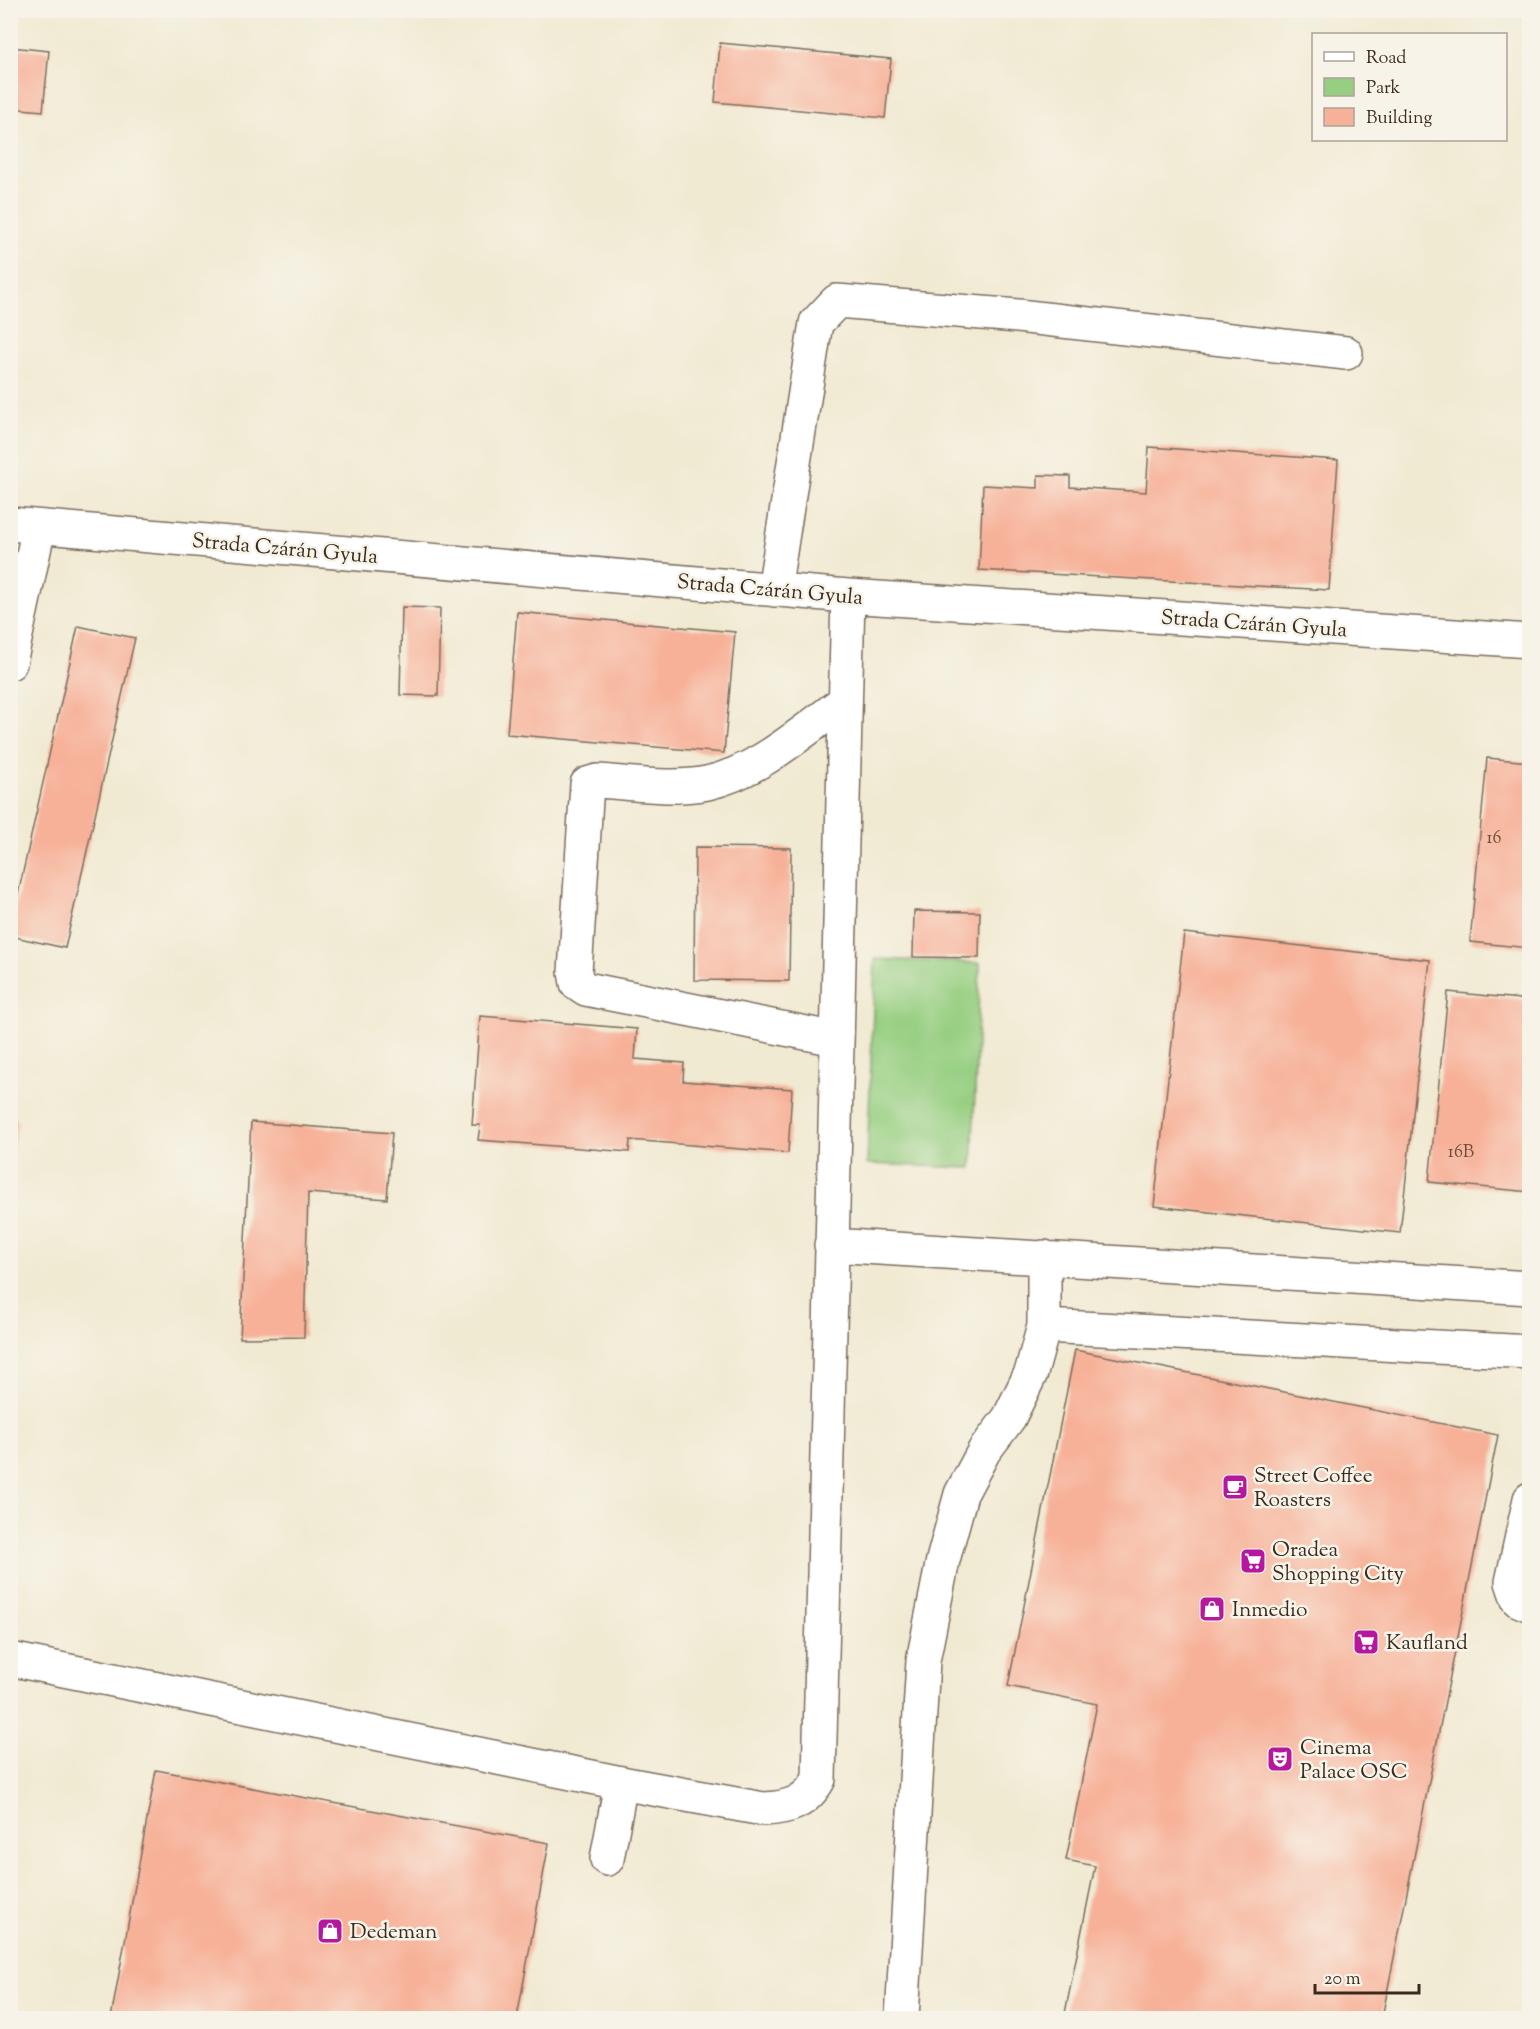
<svg xmlns="http://www.w3.org/2000/svg" width="1540" height="2029" font-family="'Sorts Mill Goudy',serif">
  <style>
    .green { fill: #97cf82; stroke: #697c50; stroke-width: 1.5 }
    .building { fill: #f7b198 }
    .lines { fill: none; stroke-linecap: round; stroke-linejoin: round }
    .minor-casing { stroke: #7b6d5d; stroke-width: 36 }
    .minor { stroke: #fff; stroke-width: 33 }
    .labels { text-anchor: middle; stroke-width: 5; stroke-linejoin: round; paint-order: stroke }
    .number-label { font-size: 18px; fill: #6a4c3c }
    .street-label { font-size: 21px; fill: #3b2a1e; stroke: #f7f3e8 }
    .poi-label { font-size: 21px; fill: #3b2a1e; stroke: #f7f3e8; text-anchor: start }
  </style>
  <rect width="100%" height="100%" fill="#f7f3e8"/>
  <filter id="ink" filterUnits="userSpaceOnUse"><feTurbulence type="fractalNoise" baseFrequency=".0167" numOctaves="2"/><feDisplacementMap in="SourceGraphic" scale="12" xChannelSelector="R" yChannelSelector="G"/><feConvolveMatrix kernelMatrix="1 2 1 2 8 2 1 2 1" color-interpolation-filters="sRGB"/></filter>
  <filter id="wash" filterUnits="userSpaceOnUse"><feTurbulence type="fractalNoise" baseFrequency=".008" numOctaves="4" result="noise"/><feDisplacementMap in="SourceGraphic" scale="24" xChannelSelector="R" yChannelSelector="G"/><feGaussianBlur stdDeviation="1.35" result="paint"/><feColorMatrix in="noise" values="0 0 0 0 0 0 0 0 0 0 0 0 0 0 0 0 0 1.4 0 .05"/><feComposite in="paint" operator="in"/></filter>
  <g filter="url(#wash)">
    <rect width="100%" height="100%" fill="#f1ead3"/>
    <path class="green" d="M875,959L980,963L972,1168L867,1164Z"/>
    <g id="blocks">
      <path class="building" d="M720,43L891,59L885,118L715,102Z
        M10,47L49,51L43,111L10,108Z
        M1149,447L1338,460L1329,590L979,570L983,485L1038,488V475L1070,476V487L1146,492Z
        M402,607L440,608L438,696L400,695Z
        M517,612L735,632L724,753L507,734Z
        M78,626L135,638L65,948L10,936V930Z
        M1487,758L1530,762V948L1470,942Z
        M695,847L791,848L789,981L694,980Z
        M914,911L980,912L979,958L913,957Z
        M1184,933L1430,960L1400,1233L1154,1206Z
        M1448,992L1530,1000V1192L1429,1182Z
        M480,1016L637,1029L635,1059L684,1063L683,1081L792,1089L788,1153L630,1140L629,1152L478,1140L480,1125H472Z
        M10,1119L18,1121L12,1151H10Z
        M251,1122L392,1133L387,1199L308,1193L304,1337L240,1338Z
        M1075,1350L1498,1435L1382,2018H1064L1095,1866L1066,1860L1097,1704L1008,1686Z
        M156,1770L549,1843L517,2018H111Z"/>
    </g>
  </g>
  <g filter="url(#ink)">
    <use href="#blocks" fill-opacity="0" stroke="#7b6d5d" stroke-width="1.5"/>
    <g class="lines">
      <g class="minor-casing">
        <path id="minor" d="M10,524L848,596L1530,641
          M774,590L816,323L837,301L1018,316L1346,353
          M10,663L39,527
          M836,1039L586,989L577,983L575,972L587,784L597,781C632,783 672,790 707,783C758,772 803,731 845,701
          M831,1245L1530,1288
          M1044,1326L1530,1352
          M1530,1499L1512,1582L1518,1600L1530,1605
          M10,1659L621,1783
          M607,1859L621,1783L763,1809C789,1808 806,1803 819,1779L848,596
          M902,2018L923,1661L943,1560L961,1494L984,1451L1009,1418L1031,1373L1044,1326V1257"/>
      </g>
      <use href="#minor" class="minor"/>
    </g>
  </g>
  <defs>
    <g id="cafe-square" transform="scale(1.35)"><rect x="-9" y="-9" width="18" height="18" rx="4" fill="#b5179e" stroke="#f7f3e8"/><path d="M-5.5-4.5H6V0H3Q3 3.5 0 3.5H-2.5Q-5.5 3.5-5.5 0ZM3-3.2v2h1.7v-2ZM-6 4.5H4V6H-6Z" fill="#fff"/></g>
    <g id="supermarket-square" transform="scale(1.35)"><rect x="-9" y="-9" width="18" height="18" rx="4" fill="#b5179e" stroke="#f7f3e8"/><path d="M-6-5.5h2.5l.6 2H6L4.5 2H-2.5L-4.4-4H-6ZM-1.5 3.2a1.3 1.3 0 1 0 .1 0ZM3 3.2a1.3 1.3 0 1 0 .1 0Z" fill="#fff"/></g>
    <g id="shop-square" transform="scale(1.35)"><rect x="-9" y="-9" width="18" height="18" rx="4" fill="#b5179e" stroke="#f7f3e8"/><path d="M-5-2.5h2.3a2.7 3.5 0 0 1 5.4 0H5L5.5 6h-11ZM-1.5-2.5h3a1.5 2.3 0 0 0-3 0Z" fill="#fff"/></g>
    <g id="theatre-square" transform="scale(1.35)"><rect x="-9" y="-9" width="18" height="18" rx="4" fill="#b5179e" stroke="#f7f3e8"/><path d="M-5-5.5Q0-4 5-5.5V0Q5 5 0 6Q-5 5-5 0ZM-3.3-2.5H-1v1.5H-3.3ZM1-2.5H3.3v1.5H1ZM-2.8 1Q0 5.5 2.8 1Z" fill="#fff"/></g>
  </defs>
  <g fill-rule="evenodd">
    <use href="#cafe-square" x="1235" y="1487"/>
    <use href="#supermarket-square" x="1253" y="1561"/>
    <use href="#shop-square" x="1212" y="1609"/>
    <use href="#supermarket-square" x="1366" y="1642"/>
    <use href="#theatre-square" x="1280" y="1759"/>
    <use href="#shop-square" x="330" y="1931"/>
  </g>
  <g class="labels">
    <g class="number-label">
      <text x="1494" y="843">16</text>
      <text x="1461" y="1157">16B</text>
    </g>
    <g class="street-label">
      <text transform="translate(285 548) rotate(5)" y="7">Strada Czárán Gyula</text>
      <text transform="translate(770 589) rotate(5)" y="7">Strada Czárán Gyula</text>
      <text transform="translate(1254 623) rotate(4)" y="7">Strada Czárán Gyula</text>
    </g>
    <g class="poi-label">
      <text x="1254" y="1482">Street Coffee<tspan x="1254" dy="24">Roasters</tspan></text>
      <text x="1272" y="1556">Oradea<tspan x="1272" dy="24">Shopping City</tspan></text>
      <text x="1232" y="1616">Inmedio</text>
      <text x="1386" y="1649">Kaufland</text>
      <text x="1300" y="1754">Cinema<tspan x="1300" dy="24">Palace OSC</tspan></text>
      <text x="350" y="1938">Dedeman</text>
    </g>
  </g>
  <rect width="1540" height="2029" fill="none" stroke="#f7f3e8" stroke-width="36"/>
  <rect x="1312" y="33" width="195" height="108" fill="#f7f3e8" stroke="#aca397" stroke-width="1.5"/>
  <rect x="1324" y="52" width="30" height="9" fill="#ffffff" stroke="#aca397" stroke-width="1.5"/>
  <text x="1366" y="63" font-size="18" fill="#3b2a1e">Road</text>
  <rect x="1324" y="78" width="30" height="18" fill="#97cf82" stroke="#aca397" stroke-width="1.5"/>
  <text x="1366" y="93" font-size="18" fill="#3b2a1e">Park</text>
  <rect x="1324" y="108" width="30" height="18" fill="#f7b198" stroke="#aca397" stroke-width="1.5"/>
  <text x="1366" y="123" font-size="18" fill="#3b2a1e">Building</text>
  <path d="M1315 1984v9h104v-9" fill="none" stroke="#3b2a1e" stroke-width="3"/>
  <text x="1324" y="1984" font-size="18" fill="#3b2a1e" stroke="#f7f3e8" stroke-width="4.5" paint-order="stroke">20 m</text>
</svg>
